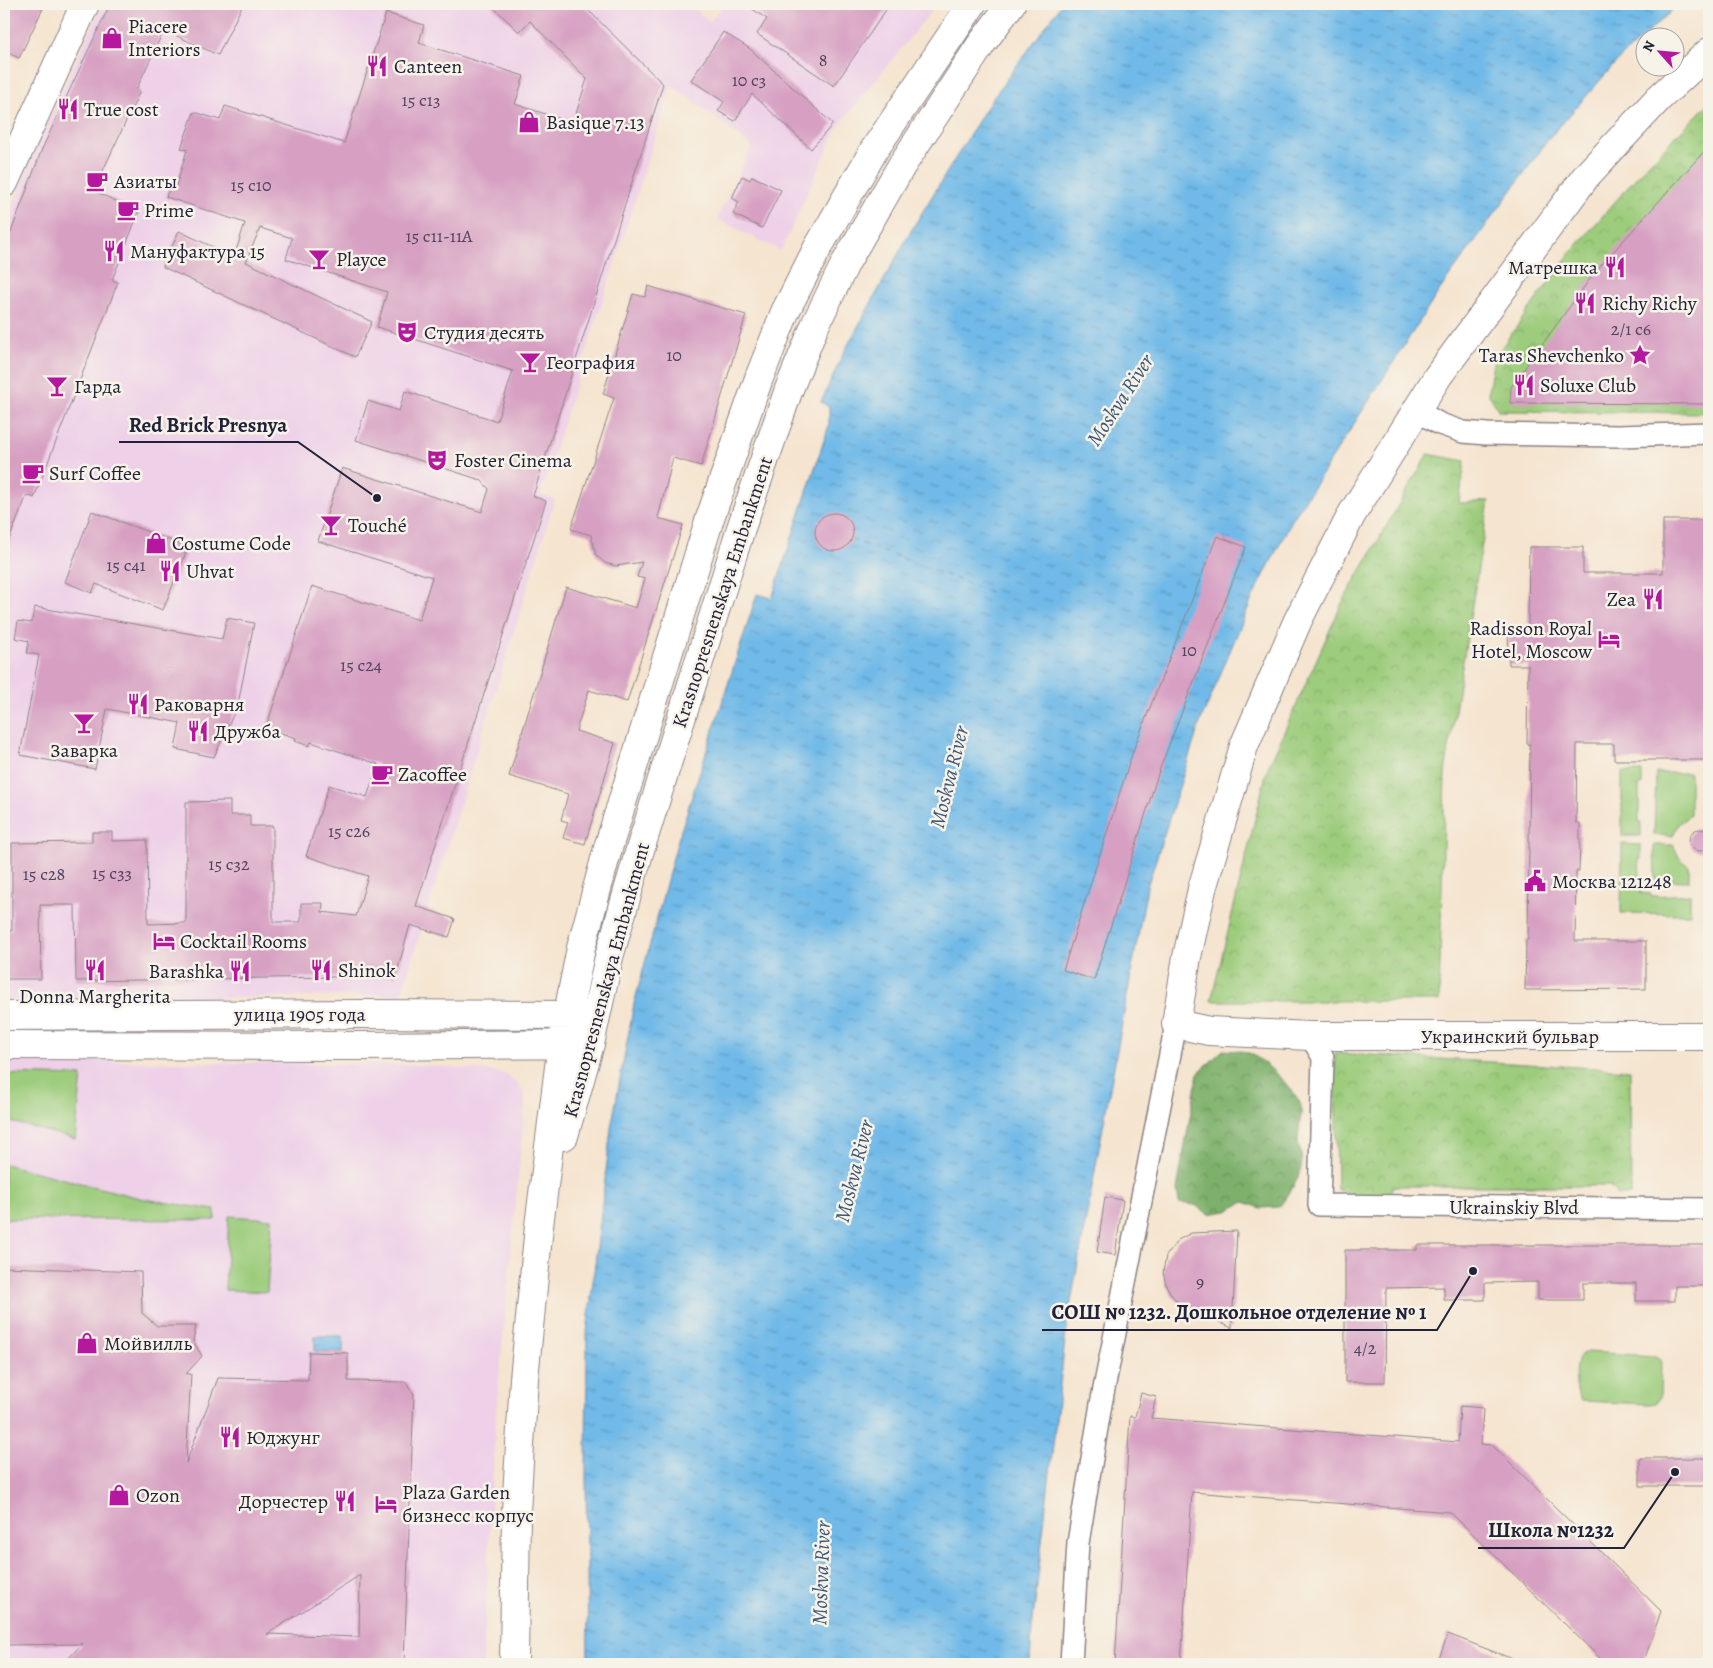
<svg xmlns="http://www.w3.org/2000/svg" width="1713" height="1668" font-family="Alegreya,serif">
  <style>
    .built { fill: #eed0e8 }
    .grass { fill: #9ccc7b; stroke: #5f775b }
    .forest { fill: url(#forest-crowns); stroke: #506953 }
    .park { fill: url(#park-crowns); stroke: #5f775b }
    .water { fill: url(#water-ripples); stroke: #486e92 }
    .lines { fill: none; stroke-linecap: round; stroke-linejoin: round }
    .ferry { stroke: #3d5778; stroke-width: 1; stroke-dasharray: 6 5; stroke-linecap: butt }
    .building { fill: #d7a0c3; fill-rule: evenodd }
    .street-casing { stroke: #8c8385; stroke-width: 24 }
    .secondary-casing { stroke: #8c8385; stroke-width: 30 }
    .street { stroke: #fff; stroke-width: 21 }
    .secondary { stroke: #fff; stroke-width: 28 }
    .labels { text-anchor: middle; stroke-width: 5; stroke-linejoin: round; paint-order: stroke }
    .number-label { font-size: 18px; fill: #4f425d }
    .poi-label { font-size: 20px; fill: #22223b; stroke: #f7f3e8; text-anchor: start }
    .street-label { font-size: 20px; fill: #22223b; stroke: #f7f3e8 }
    .water-label { font-size: 21px; font-style: italic; fill: #3d5778; stroke: #f7f3e8 }
    .leader { fill: none; stroke: #22223b; stroke-width: 2 }
    .callout-dot { fill: #22223b; stroke: #f7f3e8; stroke-width: 2 }
    .callout-label { font-size: 21px; text-anchor: middle; font-weight: bold; fill: #22223b; stroke: #f7f3e8; stroke-width: 5; stroke-linejoin: round; paint-order: stroke }
  </style>
  <defs>
    <pattern id="forest-crowns" width="20" height="18" patternUnits="userSpaceOnUse" patternTransform="scale(1.25)"><rect width="20" height="18" fill="#7db06b"/><path d="M2 6a3 3 0 1 1 6 0M12 15a3 3 0 1 1 6 0" fill="none" stroke="#668f59"/></pattern>
    <pattern id="park-crowns" width="20" height="18" patternUnits="userSpaceOnUse" patternTransform="scale(1.25)"><rect width="20" height="18" fill="#9ccc7b"/><path d="M2 6a3 3 0 1 1 6 0M12 15a3 3 0 1 1 6 0" fill="none" stroke="#86af6b"/></pattern>
    <pattern id="water-ripples" width="26" height="14" patternUnits="userSpaceOnUse" patternTransform="scale(1.25)"><rect width="26" height="14" fill="#6fb9e8"/><path d="M2 4q2-2 4 0t4 0M15 11q2-2 4 0t4 0" fill="none" stroke="#5b96bd"/></pattern>
  </defs>
  <rect width="100%" height="100%" fill="#f7f3e8"/>
  <filter id="ink" filterUnits="userSpaceOnUse"><feTurbulence type="fractalNoise" baseFrequency=".02" numOctaves="2"/><feDisplacementMap in="SourceGraphic" scale="10" xChannelSelector="R" yChannelSelector="G"/><feConvolveMatrix kernelMatrix="1 2 1 2 8 2 1 2 1" color-interpolation-filters="sRGB"/></filter>
  <filter id="wash" filterUnits="userSpaceOnUse"><feTurbulence type="fractalNoise" baseFrequency=".0096" numOctaves="4" result="noise"/><feDisplacementMap in="SourceGraphic" scale="20" xChannelSelector="R" yChannelSelector="G"/><feGaussianBlur stdDeviation="1.12" result="paint"/><feColorMatrix in="noise" values="0 0 0 0 0 0 0 0 0 0 0 0 0 0 0 0 0 1.4 0 .05"/><feComposite in="paint" operator="in"/></filter>
  <g filter="url(#wash)">
    <rect width="100%" height="100%" fill="#f5e4cf"/>
    <path class="built" d="M103,4H690L709,22L725,4H937L837,128L781,251L717,219L752,146L672,85L540,495L555,499L401,995L171,999H4V229L35,149Z
      M4,1060L419,1065L490,1071L505,1074L519,1084L524,1093L525,1103L496,1411L483,1664H4Z"/>
    <path class="grass" d="M1622,772H1642V785H1639V822H1641V836H1622Z
      M1656,773H1690V815L1678,824L1673,836L1654,835Z
      M1622,844L1641,845V859H1639L1641,893L1651,894V896L1690,894V914L1621,913Z
      M1654,845H1673L1680,859L1689,866V881L1655,880Z
      M4,1074L82,1076L75,1139L4,1120Z
      M4,1164L144,1199L215,1210V1220L4,1219Z
      M229,1216L272,1219L267,1292L225,1290Z
      M1587,1352L1656,1356L1661,1361L1660,1397L1655,1403L1649,1404L1581,1401C1575,1393 1574,1370 1577,1360C1578,1355 1582,1354 1587,1352Z"/>
    <path class="forest" d="M1223,1050C1231,1051 1242,1050 1249,1053C1262,1058 1300,1094 1301,1107C1302,1118 1298,1130 1298,1141C1298,1147 1302,1154 1302,1160C1301,1178 1290,1193 1279,1207L1261,1208L1244,1202L1227,1211L1209,1214L1195,1205L1179,1203L1177,1189L1198,1073Z"/>
    <path class="park" d="M1709,103V413L1499,411L1488,393L1494,358L1568,256L1646,166Z
      M1428,454L1465,461L1459,503L1489,501L1445,772L1439,1001H1211L1267,770L1342,603Z
      M1335,1053L1630,1070L1631,1195H1617L1610,1186H1394L1386,1198L1355,1197L1337,1189Z"/>
    <path class="water" d="M1062,4H1679L1620,58L1550,137L1439,291L1291,522L1251,601L1200,723L1147,887L1067,1323L1032,1629L1030,1664H588L586,1474L587,1332L611,1128L634,1004L677,843L757,594L772,598L829,425V407L821,402L844,352L912,229L990,102Z
      M315,1336H343V1352L315,1351Z"/>
    <g class="lines">
      <path class="ferry" d="M851,539L993,593"/>
    </g>
    <g id="blocks">
      <path class="building" d="M4,4H45L19,58L4,51Z
        M110,4H243L218,55L164,30L136,90L140,91L100,177L96,175L90,189L139,212L112,280L118,282L34,498L27,495L4,552V251L42,149Z
        M490,4H582L663,84L533,496L546,501L416,906L455,919L449,937L410,925L396,976L76,981L75,905H40L41,979H4V930L12,931V843L92,842V832H112V841L147,840L148,924L186,923V802L230,801V815H250V826H273V922H301V903H323L322,912L356,916L368,876L306,856L329,785L367,797L378,764L311,742L309,746L295,741L296,738L266,728L312,586L419,620L432,577L318,541L342,468L482,512L489,489L481,480L356,440L368,401L399,411L405,391L497,421L513,371L377,327L387,292L286,259L292,238L260,228L246,262L372,322L355,357L163,267L179,231L234,257L245,223L166,197L170,184L176,186L187,150L181,148L194,112L220,120L225,106L344,143L386,13L424,25L419,43L524,76L515,104L573,123L587,79L530,21L519,32Z
        M745,4H890L834,86L757,34L767,19Z
        M723,32L749,48L833,124L811,149L752,94L735,121L718,111L724,102L691,80Z
        M1709,146V404L1510,403L1511,387L1595,272Z
        M742,176L750,180L752,176L781,190L762,228L733,214L739,202L732,198Z
        M648,286L746,315L701,466L673,458L658,518L683,525L627,702L589,690L576,731L615,743L585,844L563,838L568,822L561,820L568,794L509,776L566,587L636,608L645,579L637,577L642,562L616,566L605,563L596,555L591,535L571,529L614,398L603,394L633,294L645,297Z
        M92,511L188,547L163,610L96,584L92,593L65,582Z
        M815 532a19 19 0 1 1 38 0a19 19 0 1 1-38 0Z
        M1663,520H1709V760H1614V744H1577L1576,823H1580V843L1579,871H1576L1575,941H1646V989L1525,990L1526,940H1528L1530,744H1527L1528,665H1509L1508,630H1528L1529,547H1583V573H1663Z
        M1217,536L1246,547L1159,771L1094,980L1063,970L1133,751Z
        M35,607L222,639L227,618L254,623L238,704L214,757L175,749L180,723L107,709L95,769L20,755L39,655L27,653L29,641L15,638L18,621L31,623Z
        M1689 840a11 11 0 1 1 22 0a11 11 0 1 1-22 0Z
        M1105,1197L1123,1200L1115,1255L1097,1252Z
        M1237,1231L1232,1328L1180,1304L1172,1296L1166,1285L1163,1272L1166,1256L1178,1240L1191,1233Z
        M1417,1245H1709V1286H1675V1301H1636V1283H1583V1300H1538V1282L1485,1283V1300H1444V1287L1386,1288L1385,1382H1345V1250H1417Z
        M4,1267L141,1272L142,1313L157,1326H196L193,1341L202,1356L186,1374H191L186,1463L218,1378L308,1380L309,1352L348,1353V1381L406,1382L414,1394L404,1664H63L82,1644L4,1645ZM360,1575L359,1637L267,1634Z
        M1141,1393L1156,1397L1151,1418L1458,1442L1460,1406L1483,1408L1481,1444L1492,1445L1661,1611L1643,1664H1606L1450,1512L1192,1492L1181,1664H1115L1130,1416L1135,1417Z
        M1640,1458H1709V1486H1640Z
        M1448,1634L1523,1663L1522,1664H1437Z"/>
    </g>
  </g>
  <g filter="url(#ink)">
    <use href="#blocks" fill-opacity="0" stroke="#8c8385" stroke-width="1"/>
    <g class="lines">
      <g class="street-casing">
        <path id="street" d="M1415,410L1440,424L1463,432L1487,434L1619,436L1709,433
          M1310,1036L1323,1057L1319,1205L1709,1209
          M1071,1664L1078,1543L1101,1404L1176,1024"/>
      </g>
      <g class="secondary-casing">
        <path id="secondary" d="M1709,52L1659,98L1587,175L1438,376L1352,514L1298,620L1244,746L1202,889L1187,957L1176,1024L1209,1031L1310,1036H1709
          M4,183L85,4
          M4,1016L361,1014L585,1015
          M4,1045L365,1046L578,1044
          M564,1136L590,1044L609,957L639,853L741,528L789,389L816,323L846,262L902,165L982,43L1011,4
          M514,1664L516,1512L524,1379L539,1226L562,1043L581,948L608,848L710,518L759,378L785,312L817,249L874,150L972,4"/>
      </g>
      <use href="#street" class="street"/>
      <use href="#secondary" class="secondary"/>
    </g>
  </g>
  <defs>
    <g id="shop-bare" transform="scale(1.725)"><path d="M-5-2.5h2.3a2.7 3.5 0 0 1 5.4 0H5L5.5 6h-11ZM-1.5-2.5h3a1.5 2.3 0 0 0-3 0Z" fill="#b5179e" stroke="#f7f3e8" stroke-width="2.5" paint-order="stroke"/></g>
    <g id="restaurant-bare" transform="scale(1.725)"><path d="M-5-6h1v4h1v-4h1v4h1v-4h1v5L-1.5 .5V6h-2V.5L-5-1ZM5-6V6H3V1.5H1.5Q1.5-4 5-6Z" fill="#b5179e" stroke="#f7f3e8" stroke-width="2.5" paint-order="stroke"/></g>
    <g id="cafe-bare" transform="scale(1.725)"><path d="M-5.5-4.5H6V0H3Q3 3.5 0 3.5H-2.5Q-5.5 3.5-5.5 0ZM3-3.2v2h1.7v-2ZM-6 4.5H4V6H-6Z" fill="#b5179e" stroke="#f7f3e8" stroke-width="2.5" paint-order="stroke"/></g>
    <g id="bar-bare" transform="scale(1.725)"><path d="M-6-5H6L.8 .8V4.5H3.5V6h-7V4.5H-.8V.8Z" fill="#b5179e" stroke="#f7f3e8" stroke-width="2.5" paint-order="stroke"/></g>
    <g id="theatre-bare" transform="scale(1.725)"><path d="M-5-5.5Q0-4 5-5.5V0Q5 5 0 6Q-5 5-5 0ZM-3.3-2.5H-1v1.5H-3.3ZM1-2.5H3.3v1.5H1ZM-2.8 1Q0 5.5 2.8 1Z" fill="#b5179e" stroke="#f7f3e8" stroke-width="2.5" paint-order="stroke"/></g>
    <g id="sight-bare" transform="scale(1.725)"><path d="M0-6L1.8-2.2L6-1.7L2.9 1.2L3.7 5.4L0 3.3L-3.7 5.4L-2.9 1.2L-6-1.7L-1.8-2.2Z" fill="#b5179e" stroke="#f7f3e8" stroke-width="2.5" paint-order="stroke"/></g>
    <g id="hotel-bare" transform="scale(1.725)"><path d="M-6-4.5h1.5V1H6V5H4.5V3h-9V5H-6ZM-4 0a1.8 1.8 0 1 1 3.6 0ZM.5 0V-2.5h3Q6-2.5 6 0Z" fill="#b5179e" stroke="#f7f3e8" stroke-width="2.5" paint-order="stroke"/></g>
    <g id="civic-bare" transform="scale(1.725)"><path d="M-.6-6.5H3V-4.5H.6V-3L4-1V1h2V6H-6V1h2V-1L-.6-3ZM-1.2 2.5V6h2.4V2.5Z" fill="#b5179e" stroke="#f7f3e8" stroke-width="2.5" paint-order="stroke"/></g>
  </defs>
  <g fill-rule="evenodd">
    <use href="#shop-bare" x="112" y="38"/>
    <use href="#restaurant-bare" x="377" y="66"/>
    <use href="#restaurant-bare" x="68" y="109"/>
    <use href="#shop-bare" x="529" y="122"/>
    <use href="#cafe-bare" x="97" y="181"/>
    <use href="#cafe-bare" x="128" y="210"/>
    <use href="#restaurant-bare" x="114" y="251"/>
    <use href="#bar-bare" x="319" y="259"/>
    <use href="#restaurant-bare" x="1615" y="267"/>
    <use href="#restaurant-bare" x="1585" y="303"/>
    <use href="#theatre-bare" x="407" y="332"/>
    <use href="#sight-bare" x="1640" y="355"/>
    <use href="#bar-bare" x="530" y="362"/>
    <use href="#restaurant-bare" x="1524" y="385"/>
    <use href="#bar-bare" x="57" y="386"/>
    <use href="#theatre-bare" x="437" y="460"/>
    <use href="#cafe-bare" x="33" y="473"/>
    <use href="#bar-bare" x="331" y="525"/>
    <use href="#shop-bare" x="156" y="543"/>
    <use href="#restaurant-bare" x="170" y="571"/>
    <use href="#restaurant-bare" x="1653" y="599"/>
    <use href="#hotel-bare" x="1609" y="639"/>
    <use href="#restaurant-bare" x="138" y="704"/>
    <use href="#bar-bare" x="84" y="723"/>
    <use href="#restaurant-bare" x="198" y="731"/>
    <use href="#cafe-bare" x="382" y="774"/>
    <use href="#civic-bare" x="1535" y="881"/>
    <use href="#hotel-bare" x="164" y="941"/>
    <use href="#restaurant-bare" x="95" y="970"/>
    <use href="#restaurant-bare" x="321" y="970"/>
    <use href="#restaurant-bare" x="240" y="971"/>
    <use href="#shop-bare" x="87" y="1343"/>
    <use href="#restaurant-bare" x="230" y="1437"/>
    <use href="#shop-bare" x="119" y="1495"/>
    <use href="#restaurant-bare" x="345" y="1501"/>
    <use href="#hotel-bare" x="386" y="1504"/>
  </g>
  <g class="labels">
    <g class="number-label">
      <text x="823" y="66">8</text>
      <text x="749" y="86">10 с3</text>
      <text x="421" y="106">15 с13</text>
      <text x="251" y="191">15 с10</text>
      <text x="439" y="242">15 с11-11А</text>
      <text x="1631" y="335">2/1 с6</text>
      <text x="674" y="361">10</text>
      <text x="126" y="571">15 с41</text>
      <text x="1189" y="656">10</text>
      <text x="361" y="671">15 с24</text>
      <text x="349" y="837">15 с26</text>
      <text x="229" y="870">15 с32</text>
      <text x="112" y="879">15 с33</text>
      <text x="44" y="880">15 с28</text>
      <text x="1200" y="1288">9</text>
      <text x="1365" y="1354">4/2</text>
    </g>
    <g class="poi-label">
      <text x="128" y="33">Piacere<tspan x="128" dy="23">Interiors</tspan></text>
      <text x="394" y="73">Canteen</text>
      <text x="84" y="116">True cost</text>
      <text x="546" y="129">Basique 7.13</text>
      <text x="114" y="188">Азиаты</text>
      <text x="144" y="217">Prime</text>
      <text x="130" y="258">Мануфактура 15</text>
      <text x="336" y="266">Playce</text>
      <text x="1598" y="274" text-anchor="end">Матрешка</text>
      <text x="1602" y="310">Richy Richy</text>
      <text x="424" y="339">Студия десять</text>
      <text x="1624" y="362" text-anchor="end">Taras Shevchenko</text>
      <text x="546" y="369">География</text>
      <text x="1540" y="392">Soluxe Club</text>
      <text x="74" y="393">Гарда</text>
      <text x="454" y="467">Foster Cinema</text>
      <text x="49" y="480">Surf Coffee</text>
      <text x="348" y="532">Touché</text>
      <text x="172" y="550">Costume Code</text>
      <text x="186" y="578">Uhvat</text>
      <text x="1636" y="606" text-anchor="end">Zea</text>
      <text x="1592" y="635" text-anchor="end">Radisson Royal<tspan x="1592" dy="23">Hotel, Moscow</tspan></text>
      <text x="154" y="711">Раковарня</text>
      <text x="214" y="738">Дружба</text>
      <text x="84" y="757" text-anchor="middle">Заварка</text>
      <text x="398" y="781">Zacoffee</text>
      <text x="1552" y="888">Москва 121248</text>
      <text x="180" y="948">Cocktail Rooms</text>
      <text x="338" y="977">Shinok</text>
      <text x="224" y="978" text-anchor="end">Barashka</text>
      <text x="95" y="1003" text-anchor="middle">Donna Margherita</text>
      <text x="104" y="1350">Мойвилль</text>
      <text x="246" y="1444">Юджунг</text>
      <text x="402" y="1499">Plaza Garden<tspan x="402" dy="23">бизнесс корпус</tspan></text>
      <text x="136" y="1502">Ozon</text>
      <text x="328" y="1508" text-anchor="end">Дорчестер</text>
    </g>
    <g class="street-label">
      <text transform="translate(722 592) rotate(-72)" y="7">Krasnopresnenskaya Embankment</text>
      <text transform="translate(606 980) rotate(-75)" y="7">Krasnopresnenskaya Embankment</text>
      <text x="300" y="1021">улица 1905 года</text>
      <text x="1510" y="1043">Украинский бульвар</text>
      <text x="1514" y="1214">Ukrainskiy Blvd</text>
    </g>
    <g class="water-label">
      <text transform="translate(1120 400) rotate(-57)" y="7">Moskva River</text>
      <text transform="translate(949 777) rotate(-76)" y="7">Moskva River</text>
      <text transform="translate(854 1171) rotate(-76)" y="7">Moskva River</text>
      <text transform="translate(821 1573) rotate(-88)" y="7">Moskva River</text>
    </g>
  </g>
  <path class="leader" d="M377 498L298 442H119M1473 1271L1437 1330H1042M1675 1472L1624 1548H1478"/>
  <g class="callout-dot">
    <circle cx="377" cy="498" r="5"/>
    <circle cx="1473" cy="1271" r="5"/>
    <circle cx="1675" cy="1472" r="5"/>
  </g>
  <g class="callout-label">
    <text x="208" y="432">Red Brick Presnya</text>
    <text x="1239" y="1319">СОШ № 1232. Дошкольное отделение № 1</text>
    <text x="1551" y="1537">Школа №1232</text>
  </g>
  <rect width="1713" height="1668" fill="none" stroke="#f7f3e8" stroke-width="20"/>
  <g transform="translate(1660 52) rotate(297)"><circle r="24" fill="#f7f3e8" stroke="#a29fa3"/>
  <path d="M0-4L9 19L0 12L-9 19Z" fill="#b5179e"/>
  <text y="-8" font-size="14" font-weight="bold" text-anchor="middle" fill="#22223b">N</text>
  </g>
</svg>
